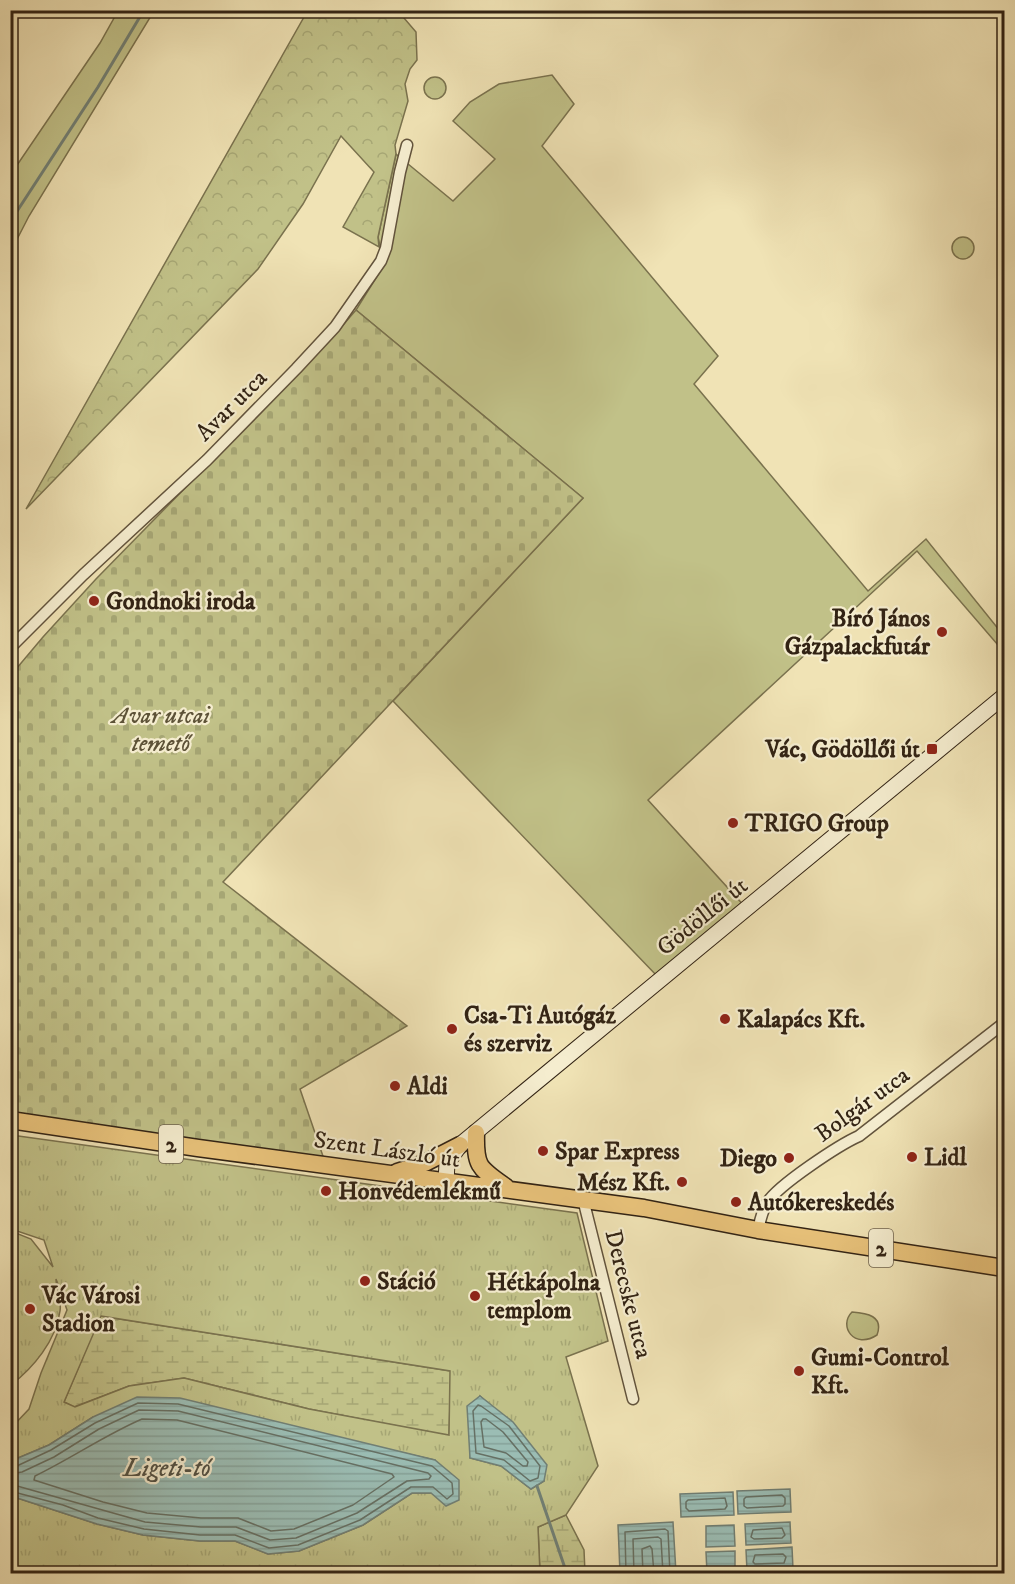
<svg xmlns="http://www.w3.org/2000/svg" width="1015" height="1584" font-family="'IM FELL DW Pica',serif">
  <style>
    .grass { fill: #c1c188; stroke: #7a724e; stroke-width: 1.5 }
    .forest { fill: url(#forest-crowns); stroke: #7a724e; stroke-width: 1.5 }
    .wetland { fill: url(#wetland-marsh); stroke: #7a724e; stroke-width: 1.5 }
    .cemetery { fill: url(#cemetery-stones); stroke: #7a724e; stroke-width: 1.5 }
    .park { fill: url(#park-tufts); stroke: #7a724e; stroke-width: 1.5; fill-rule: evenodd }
    .water { fill: url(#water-rules); stroke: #717f74; stroke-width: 1.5 }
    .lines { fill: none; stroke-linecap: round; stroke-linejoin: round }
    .shore { stroke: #667064; stroke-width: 1.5 }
    .stream { stroke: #717f74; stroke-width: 3 }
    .minor-casing { stroke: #62533c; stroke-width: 13 }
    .secondary-casing { stroke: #322314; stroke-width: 17 }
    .primary-casing { stroke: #322314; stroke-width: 19 }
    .minor { stroke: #f5edcf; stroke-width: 10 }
    .secondary { stroke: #f5edcf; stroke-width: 15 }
    .primary { stroke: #e8c27a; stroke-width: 16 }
    .poi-dot { fill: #8f2418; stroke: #f5edcf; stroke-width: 2 }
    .labels { text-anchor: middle; stroke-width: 4.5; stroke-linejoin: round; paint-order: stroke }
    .shield { fill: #f5edcf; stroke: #6c604c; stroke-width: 1.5 }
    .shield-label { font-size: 22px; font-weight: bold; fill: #322314 }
    .street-label { font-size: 24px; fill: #322314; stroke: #f5edcf }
    .poi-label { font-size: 24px; font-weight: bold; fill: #322314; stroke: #f5edcf; text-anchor: start }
    .park-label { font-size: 24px; font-style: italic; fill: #5d5237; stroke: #f5edcf }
    .water-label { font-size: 26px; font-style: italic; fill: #525144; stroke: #f5edcf }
  </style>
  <defs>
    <pattern id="forest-crowns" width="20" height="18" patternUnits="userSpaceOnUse" patternTransform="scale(1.5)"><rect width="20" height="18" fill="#c1c188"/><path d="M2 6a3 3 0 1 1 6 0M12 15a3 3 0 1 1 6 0" fill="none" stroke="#a6a674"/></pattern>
    <pattern id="wetland-marsh" width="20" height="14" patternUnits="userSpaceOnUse" patternTransform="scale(1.5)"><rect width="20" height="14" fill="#c1c188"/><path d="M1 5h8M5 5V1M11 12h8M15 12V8" fill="none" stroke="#a6a674"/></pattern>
    <pattern id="cemetery-stones" width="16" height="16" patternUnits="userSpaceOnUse" patternTransform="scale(1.5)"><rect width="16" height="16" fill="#c1c188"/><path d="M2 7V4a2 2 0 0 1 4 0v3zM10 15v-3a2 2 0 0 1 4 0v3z" fill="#a6a674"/></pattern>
    <pattern id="park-tufts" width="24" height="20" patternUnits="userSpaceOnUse" patternTransform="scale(1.5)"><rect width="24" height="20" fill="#c1c188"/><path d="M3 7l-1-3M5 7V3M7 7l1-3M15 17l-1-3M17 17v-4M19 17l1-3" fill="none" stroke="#a6a674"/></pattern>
    <pattern id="water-rules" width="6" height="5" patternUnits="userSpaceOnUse" patternTransform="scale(1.5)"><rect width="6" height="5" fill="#9bbdb4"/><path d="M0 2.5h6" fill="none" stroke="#86a29a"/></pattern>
  </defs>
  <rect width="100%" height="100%" fill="#f0e3b5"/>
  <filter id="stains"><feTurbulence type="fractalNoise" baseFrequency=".00333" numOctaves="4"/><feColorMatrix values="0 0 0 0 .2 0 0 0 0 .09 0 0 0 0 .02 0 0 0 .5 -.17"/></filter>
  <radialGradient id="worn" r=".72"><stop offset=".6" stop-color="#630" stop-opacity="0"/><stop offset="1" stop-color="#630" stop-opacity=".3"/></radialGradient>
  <path class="grass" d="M118,11H154L29,216L11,251V174L100,43Z
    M552,75L574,104L542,146L718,356L694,384L868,591L926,539L1004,636V652L917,551L648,800L747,909L658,977L393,701L583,498L356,310L384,265L378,237L396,154L453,201L495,159L453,121L470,102L499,84Z
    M424 88a11 11 0 1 1 22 0a11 11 0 1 1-22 0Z
    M952 248a11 11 0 1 1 22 0a11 11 0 1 1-22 0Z
    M852,1312C867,1313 884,1316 877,1335C854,1350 838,1326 852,1312Z"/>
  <path class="forest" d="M308,10L398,11L416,32L417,60L410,69L405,84L408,101L395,145L396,154L378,237L379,247L343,227L374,172L341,136L303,204L258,269L26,509Z"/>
  <path class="wetland" d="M100,1316L451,1371L449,1436L309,1409L184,1378L129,1386L74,1407L64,1402Z
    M566,1515L584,1550L585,1573H540L538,1527Z"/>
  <path class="cemetery" d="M356,310L583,498L223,882L407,1026L300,1089L325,1162L11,1114V675L43,637L96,579L330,340Z"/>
  <path class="park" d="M11,1135L577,1213L608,1341L566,1357L598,1466L566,1515L538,1527L540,1573H11V1496L97,1524L143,1535L200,1541H235L268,1554L299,1551L363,1525L412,1493H431L435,1460L377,1447L93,1417L49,1445L11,1461V1428L29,1409L41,1373L67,1310L56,1279C56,1289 62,1301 60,1311C56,1341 33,1368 11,1385V1231L31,1239L53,1267L44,1240L11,1229ZM101,1316L450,1371L449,1435L309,1409L184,1378L129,1386L75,1407L64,1402ZM480,1396L489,1404L544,1481L531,1489L501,1466L470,1458Z"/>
  <path class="water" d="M480,1396L513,1422L547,1465L544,1481L531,1489L501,1466L470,1458L467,1406Z
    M137,1397L180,1398L435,1460L459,1480V1500L446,1506L431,1493H412L363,1525L299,1551L268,1554L235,1541H200L143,1535L97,1524L11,1496V1461L49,1445L93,1417Z
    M790,1489L791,1512L738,1514L737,1491Z
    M733,1492L734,1515L681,1517L680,1494Z
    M673,1522L676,1573H620L618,1525Z
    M790,1522L791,1543L746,1545L745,1524Z
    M734,1525L735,1546L706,1547V1526Z
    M792,1547L793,1569L747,1571L746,1550Z
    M735,1551V1572L707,1573L706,1552Z"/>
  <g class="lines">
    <path class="shore" d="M478,1405L481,1406L509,1426L540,1466L538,1478L530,1481L504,1460L476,1453L473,1411Z
      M142,1419L177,1420L392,1474L394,1477L353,1505L294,1529L271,1531L238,1518H201L147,1513L103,1502L34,1480L35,1476C72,1458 105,1435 142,1419Z
      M483,1419H486L503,1432L528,1462L527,1466H523L506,1453L484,1447L481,1422Z
      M10,1467L19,1465L51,1450L95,1423L138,1403L178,1404L432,1466L452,1483L453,1494L447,1499L433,1487H411L360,1520L298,1545L269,1548L235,1535H200L144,1529L98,1518L63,1505L10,1491
      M10,1474L22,1472L54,1457L99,1429L139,1410L178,1411L428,1473L431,1476L429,1479L407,1481L357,1513L296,1538L270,1540L236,1527H201L145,1522L10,1484
      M782,1495L785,1498V1504L783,1506L747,1508L744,1506V1499L746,1497Z
      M725,1498L727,1506L725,1509L689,1511L686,1508V1502L688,1500Z
      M782,1528L785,1535L782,1538L754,1539L751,1537L753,1530Z
      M783,1554L786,1557L784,1563L755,1564L753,1562L755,1555Z
      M626,1574L625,1532L665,1529L668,1531L670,1574
      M634,1574L633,1539L658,1537L661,1539L663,1574
      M643,1574L642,1549L650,1546L652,1549L654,1574"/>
    <path class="stream" d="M10,222L98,87L144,10
      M537,1486L567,1574"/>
    <g class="minor-casing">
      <path id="minor" d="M10,648L83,575L207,460L296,369L335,327L381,261L386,248L400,172L407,145
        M583,1199L633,1399
        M758,1230C760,1221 762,1211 767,1203C778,1185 839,1145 859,1136L1004,1023"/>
    </g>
    <g class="secondary-casing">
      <path id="secondary" d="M446,1182L447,1163L460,1145L1004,696"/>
    </g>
    <g class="primary-casing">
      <path id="primary" d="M10,1120L198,1148L644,1208L758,1230L1004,1268
        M476,1133C475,1167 479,1168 506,1187
        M397,1172L425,1163L460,1145"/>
    </g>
    <use href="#minor" class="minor"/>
    <use href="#secondary" class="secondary"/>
    <use href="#primary" class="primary"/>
  </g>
  <g class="poi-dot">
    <circle cx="94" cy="601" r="6"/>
    <circle cx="942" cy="632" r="6"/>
    <rect x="926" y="743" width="12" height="12" rx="3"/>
    <circle cx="733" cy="823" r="6"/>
    <circle cx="725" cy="1019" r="6"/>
    <circle cx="452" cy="1029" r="6"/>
    <circle cx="395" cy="1086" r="6"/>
    <circle cx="543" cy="1151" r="6"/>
    <circle cx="912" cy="1157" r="6"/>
    <circle cx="789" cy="1158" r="6"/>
    <circle cx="682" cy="1182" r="6"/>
    <circle cx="326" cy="1191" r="6"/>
    <circle cx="736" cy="1202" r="6"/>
    <circle cx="365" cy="1281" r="6"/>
    <circle cx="475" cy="1296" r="6"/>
    <circle cx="30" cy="1309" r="6"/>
    <circle cx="799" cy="1371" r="6"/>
  </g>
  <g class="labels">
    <g class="shield">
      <rect x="159" y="1125" width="24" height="38" rx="4.5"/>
      <rect x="869" y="1229" width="24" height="38" rx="4.5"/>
    </g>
    <g class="shield-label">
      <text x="171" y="1152">2</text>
      <text x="881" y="1256">2</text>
    </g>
    <g class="street-label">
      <text transform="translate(231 405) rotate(-45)" y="8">Avar utca</text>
      <text transform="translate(702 916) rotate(-39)" y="8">Gödöllői út</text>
      <text transform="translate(862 1104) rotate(-36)" y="8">Bolgár utca</text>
      <text transform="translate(387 1149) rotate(8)" y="8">Szent László út</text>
      <text transform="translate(629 1294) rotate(76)" y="8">Derecske utca</text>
    </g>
    <g class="poi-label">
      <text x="106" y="609">Gondnoki iroda</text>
      <text x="930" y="626" text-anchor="end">Bíró János<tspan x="930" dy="28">Gázpalackfutár</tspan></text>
      <text x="920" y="757" text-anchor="end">Vác, Gödöllői út</text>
      <text x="745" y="831">TRIGO Group</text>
      <text x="464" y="1023">Csa-Ti Autógáz<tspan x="464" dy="28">és szerviz</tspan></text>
      <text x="737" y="1027">Kalapács Kft.</text>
      <text x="407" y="1094">Aldi</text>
      <text x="555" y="1159">Spar Express</text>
      <text x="924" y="1165">Lidl</text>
      <text x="777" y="1166" text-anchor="end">Diego</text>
      <text x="670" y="1190" text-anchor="end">Mész Kft.</text>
      <text x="338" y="1199">Honvédemlékmű</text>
      <text x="748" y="1210">Autókereskedés</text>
      <text x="377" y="1289">Stáció</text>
      <text x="487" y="1290">Hétkápolna<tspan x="487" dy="28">templom</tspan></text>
      <text x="42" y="1303">Vác Városi<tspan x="42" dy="28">Stadion</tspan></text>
      <text x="811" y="1365">Gumi-Control<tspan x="811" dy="28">Kft.</tspan></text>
    </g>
    <g class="park-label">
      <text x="161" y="723">Avar utcai<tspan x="161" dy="28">temető</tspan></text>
    </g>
    <g class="water-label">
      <text x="167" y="1476">Ligeti-tó</text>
    </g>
  </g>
  <rect width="1015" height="1584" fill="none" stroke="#f0e3b5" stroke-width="36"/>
  <rect x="12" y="12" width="991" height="1560" fill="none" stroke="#322314" stroke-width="3"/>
  <rect x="18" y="18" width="979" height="1548" fill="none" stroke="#322314" stroke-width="1.5"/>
  <rect width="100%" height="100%" filter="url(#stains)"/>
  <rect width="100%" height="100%" fill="url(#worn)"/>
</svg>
